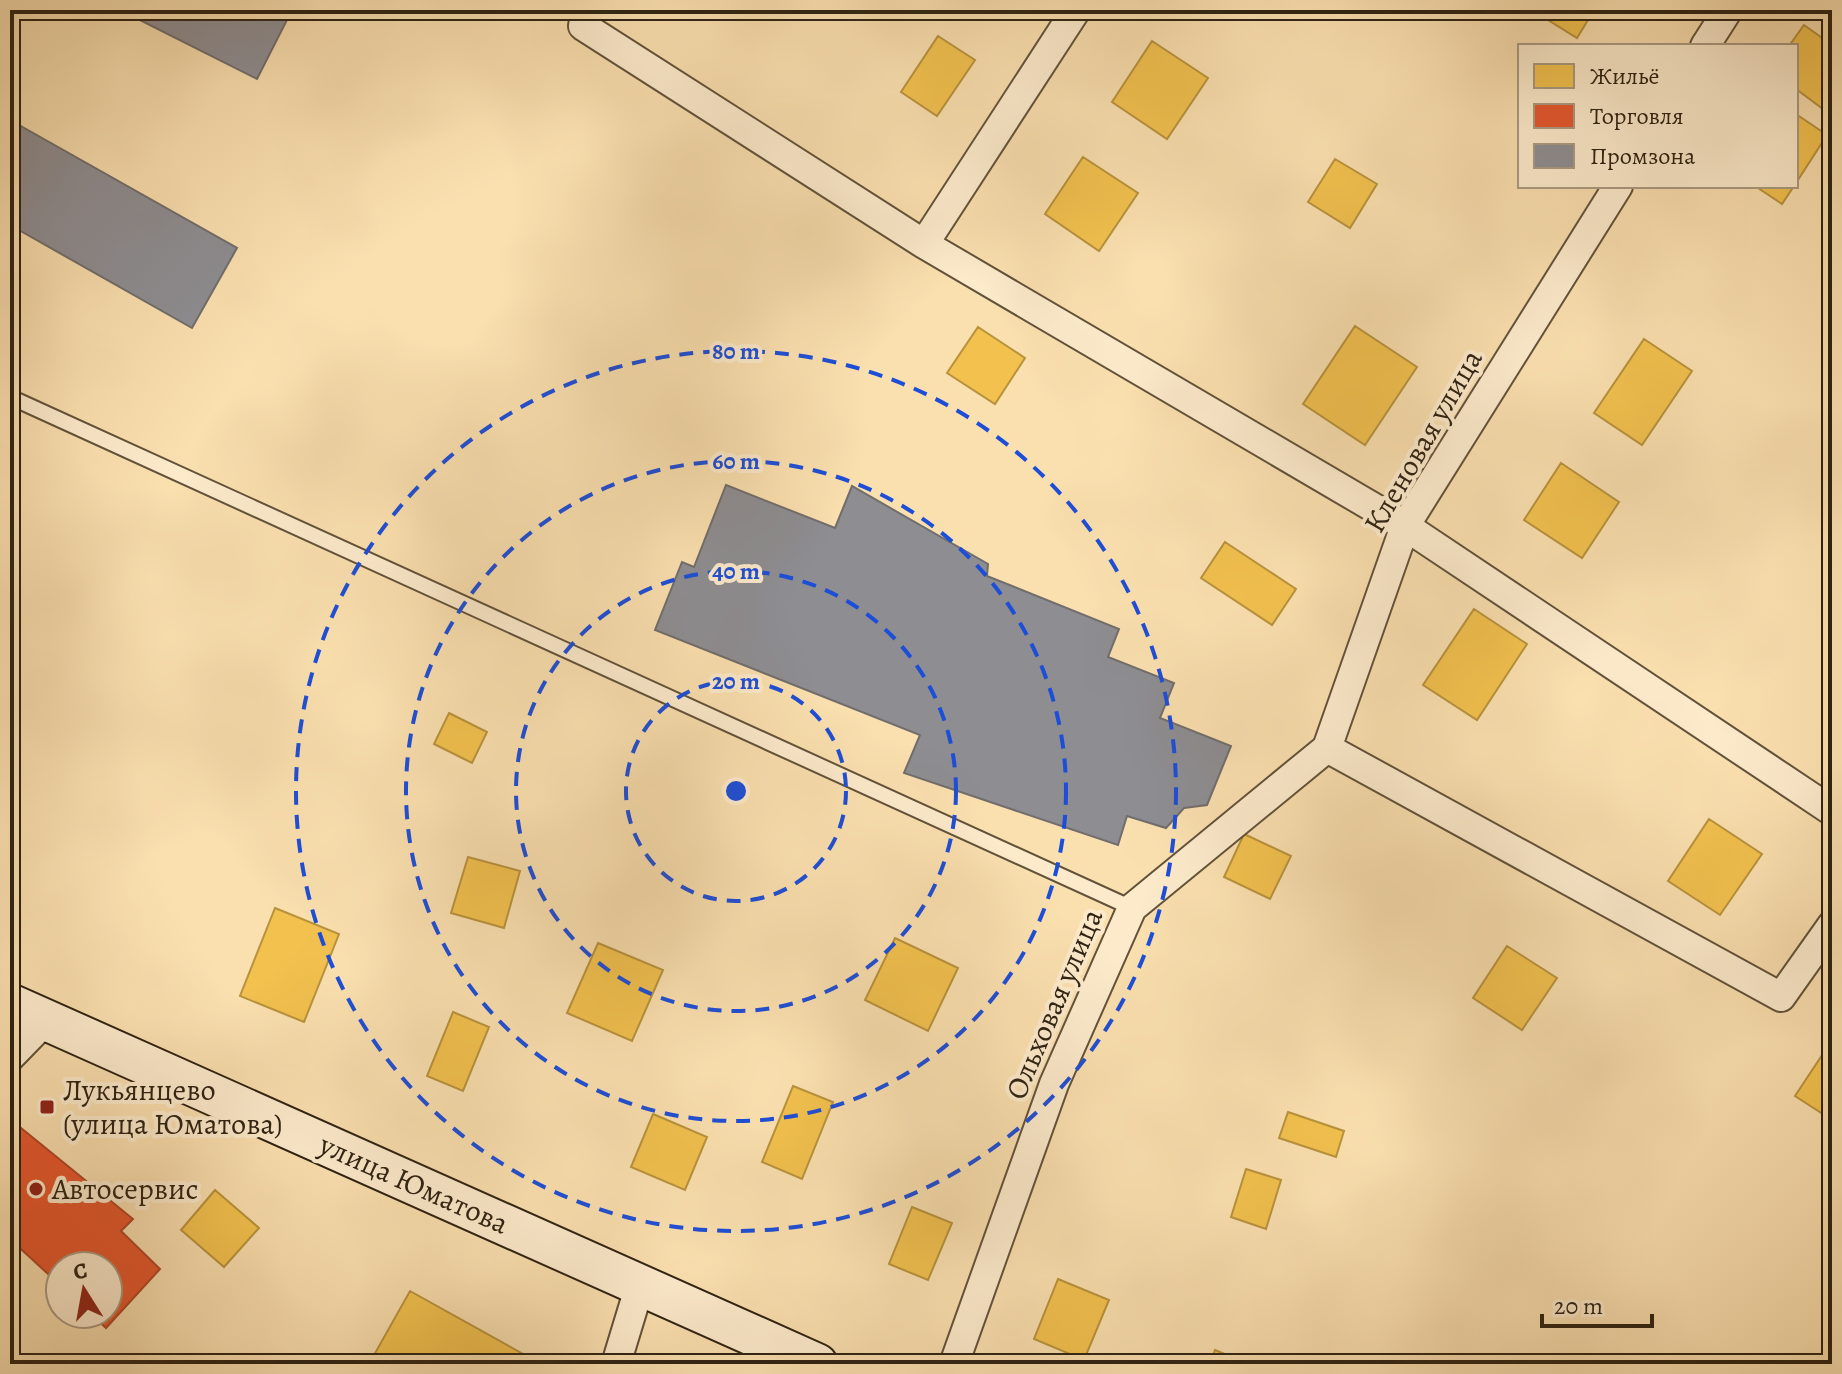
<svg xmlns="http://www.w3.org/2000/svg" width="1842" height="1374" font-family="Alegreya,serif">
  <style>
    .homes { fill: #f2c14e; stroke: #b8923c; stroke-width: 2 }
    .shops { fill: #e4572e; stroke: #ae4726; stroke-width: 2 }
    .industry { fill: #8d8d92; stroke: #716d6c; stroke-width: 2 }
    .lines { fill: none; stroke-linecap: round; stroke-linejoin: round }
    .service-casing { stroke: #62523a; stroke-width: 18 }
    .minor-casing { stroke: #62523a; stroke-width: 32 }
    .secondary-casing { stroke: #2f2313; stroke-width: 44 }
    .service { stroke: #fceacb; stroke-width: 14 }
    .minor { stroke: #fceacb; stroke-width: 28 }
    .secondary { stroke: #fceacb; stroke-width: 40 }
    .ring { fill: none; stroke: #1d4ed8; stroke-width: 4; stroke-dasharray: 14 10 }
    .poi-dot { fill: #8f2418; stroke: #fceacb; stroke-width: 3 }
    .labels { text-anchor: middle; stroke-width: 8; stroke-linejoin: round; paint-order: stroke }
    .street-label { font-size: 30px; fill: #2f2313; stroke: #fceacb }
    .poi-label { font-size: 30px; fill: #2f2313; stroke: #fceacb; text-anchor: start }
    .centre { fill: #1d4ed8; stroke: #fceacb; stroke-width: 4 }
    .ring-label { font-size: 24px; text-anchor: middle; font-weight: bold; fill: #1d4ed8; stroke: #fceacb; stroke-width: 8; stroke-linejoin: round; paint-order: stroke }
  </style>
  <rect width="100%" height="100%" fill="#fadfaf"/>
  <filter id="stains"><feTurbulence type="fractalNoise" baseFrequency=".0025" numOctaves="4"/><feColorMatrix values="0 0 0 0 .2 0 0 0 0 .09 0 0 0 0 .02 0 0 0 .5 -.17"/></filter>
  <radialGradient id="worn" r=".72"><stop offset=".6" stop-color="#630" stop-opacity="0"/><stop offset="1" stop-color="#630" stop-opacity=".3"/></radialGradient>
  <path class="homes" d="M1532,10H1594L1577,38Z
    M1804,25L1832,45V96L1823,109L1796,89V46H1789Z
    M938,36L975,60L937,116L901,92Z
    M1152,41L1208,78L1167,139L1112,102Z
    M1796,114L1827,135L1796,183Z
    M1083,157L1138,193L1099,251L1045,214Z
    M1335,159L1377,184L1350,228L1308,202Z
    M1755,186H1794L1782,204Z
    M1355,326L1417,367L1365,445L1303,404Z
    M978,327L1025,358L995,404L947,373Z
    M1644,339L1692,371L1642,445L1594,413Z
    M1561,463L1619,502L1582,558L1524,520Z
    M1225,542L1296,589L1272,625L1201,578Z
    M1474,609L1527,644L1477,720L1423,685Z
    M449,713L487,732L472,763L434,744Z
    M10,727L19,731L10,753Z
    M1709,819L1762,854L1720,915L1668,881Z
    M1244,834L1291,856L1270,899L1224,877Z
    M468,857L520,871L504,928L451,913Z
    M275,908L339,934L304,1022L240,996Z
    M895,938L958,968L928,1031L865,1000Z
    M598,943L663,970L632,1041L567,1013Z
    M1507,946L1557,978L1522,1030L1473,998Z
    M453,1012L489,1027L463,1091L427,1076Z
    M1832,1040V1120L1795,1096Z
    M793,1086L833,1102L802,1179L762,1162Z
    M1288,1112L1344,1131L1336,1157L1279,1138Z
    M653,1114L707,1137L685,1190L631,1167Z
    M1246,1169L1281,1180L1266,1229L1231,1217Z
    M215,1190L259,1228L224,1267L181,1230Z
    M912,1207L952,1223L928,1280L889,1264Z
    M1058,1279L1109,1300L1084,1360L1034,1339Z
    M410,1291L541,1364H390L374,1355Z
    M1215,1350L1249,1364H1210Z"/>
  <path class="shops" d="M10,1119L133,1219L121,1231L160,1269L106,1328L91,1314H108V1266H60V1285L10,1239Z"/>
  <path class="industry" d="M120,10H282L290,14L257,79Z
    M19,125L237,248L192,328L10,225V141Z
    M726,485L835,528L852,486L988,564L987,576L1119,629L1108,657L1174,683L1160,718L1231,746L1207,805L1184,808L1166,828L1127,816L1118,845L904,773L920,735L655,630L682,562L694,567Z"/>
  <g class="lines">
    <g class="service-casing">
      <path id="service" d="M10,397L1132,908"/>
    </g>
    <g class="minor-casing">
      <path id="minor" d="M586,10L583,26L924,244L1405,526L1832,811
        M1705,46L1728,10
        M924,244L1076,10
        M1327,748L1405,526L1618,186
        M1327,748L1781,997L1832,925
        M10,1057L46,1020
        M616,1364L640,1285
        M954,1364L1054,1084L1132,908L1327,748"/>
    </g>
    <g class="secondary-casing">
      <path id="secondary" d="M10,1004L817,1364"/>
    </g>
    <use href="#service" class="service"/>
    <use href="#minor" class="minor"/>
    <use href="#secondary" class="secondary"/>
  </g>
  <g class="ring">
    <circle cx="736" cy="791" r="110"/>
    <circle cx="736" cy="791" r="220"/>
    <circle cx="736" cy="791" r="330"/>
    <circle cx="736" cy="791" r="440"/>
  </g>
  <g class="poi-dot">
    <rect x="39" y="1099" width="16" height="16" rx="4"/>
    <circle cx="36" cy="1189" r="8"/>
  </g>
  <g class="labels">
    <g class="street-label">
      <text transform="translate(1423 441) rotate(-60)" y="10">Кленовая улица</text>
      <text transform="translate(1054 1004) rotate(-67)" y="10">Ольховая улица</text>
      <text transform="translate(414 1184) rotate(24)" y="10">улица Юматова</text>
    </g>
    <g class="poi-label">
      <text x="63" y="1100">Лукьянцево<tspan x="63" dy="34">(улица Юматова)</tspan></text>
      <text x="52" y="1199">Автосервис</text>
    </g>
  </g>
  <circle cx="736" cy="791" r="12" class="centre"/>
  <g class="ring-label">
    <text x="736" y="359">80 m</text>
    <text x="736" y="469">60 m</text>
    <text x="736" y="579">40 m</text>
    <text x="736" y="689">20 m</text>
  </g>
  <rect width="1842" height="1374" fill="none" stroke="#fadfaf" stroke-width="40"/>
  <rect x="12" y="12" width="1818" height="1350" fill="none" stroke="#2f2313" stroke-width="4"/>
  <rect x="20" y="20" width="1802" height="1334" fill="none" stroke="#2f2313" stroke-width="2"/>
  <rect x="1518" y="44" width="280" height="144" fill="#fceacb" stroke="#aa9a81" stroke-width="2"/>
  <rect x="1534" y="64" width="40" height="24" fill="#f2c14e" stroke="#aa9a81" stroke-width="2"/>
  <text x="1590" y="84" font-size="24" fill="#2f2313">Жильё</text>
  <rect x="1534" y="104" width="40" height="24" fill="#e4572e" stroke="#aa9a81" stroke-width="2"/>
  <text x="1590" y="124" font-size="24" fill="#2f2313">Торговля</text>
  <rect x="1534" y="144" width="40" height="24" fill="#8d8d92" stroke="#aa9a81" stroke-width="2"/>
  <text x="1590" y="164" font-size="24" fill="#2f2313">Промзона</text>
  <g transform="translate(84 1290) rotate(349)"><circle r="38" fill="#fceacb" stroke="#aa9a81" stroke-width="2"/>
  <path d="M0-6L14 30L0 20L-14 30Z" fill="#8f2418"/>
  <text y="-12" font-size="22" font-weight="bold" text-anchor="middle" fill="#2f2313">С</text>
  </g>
  <path d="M1542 1314v12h110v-12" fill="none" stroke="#2f2313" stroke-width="4"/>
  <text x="1554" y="1314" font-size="24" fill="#2f2313" stroke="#fceacb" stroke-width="6" paint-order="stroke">20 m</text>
  <rect width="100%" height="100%" filter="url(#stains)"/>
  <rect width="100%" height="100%" fill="url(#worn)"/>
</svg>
